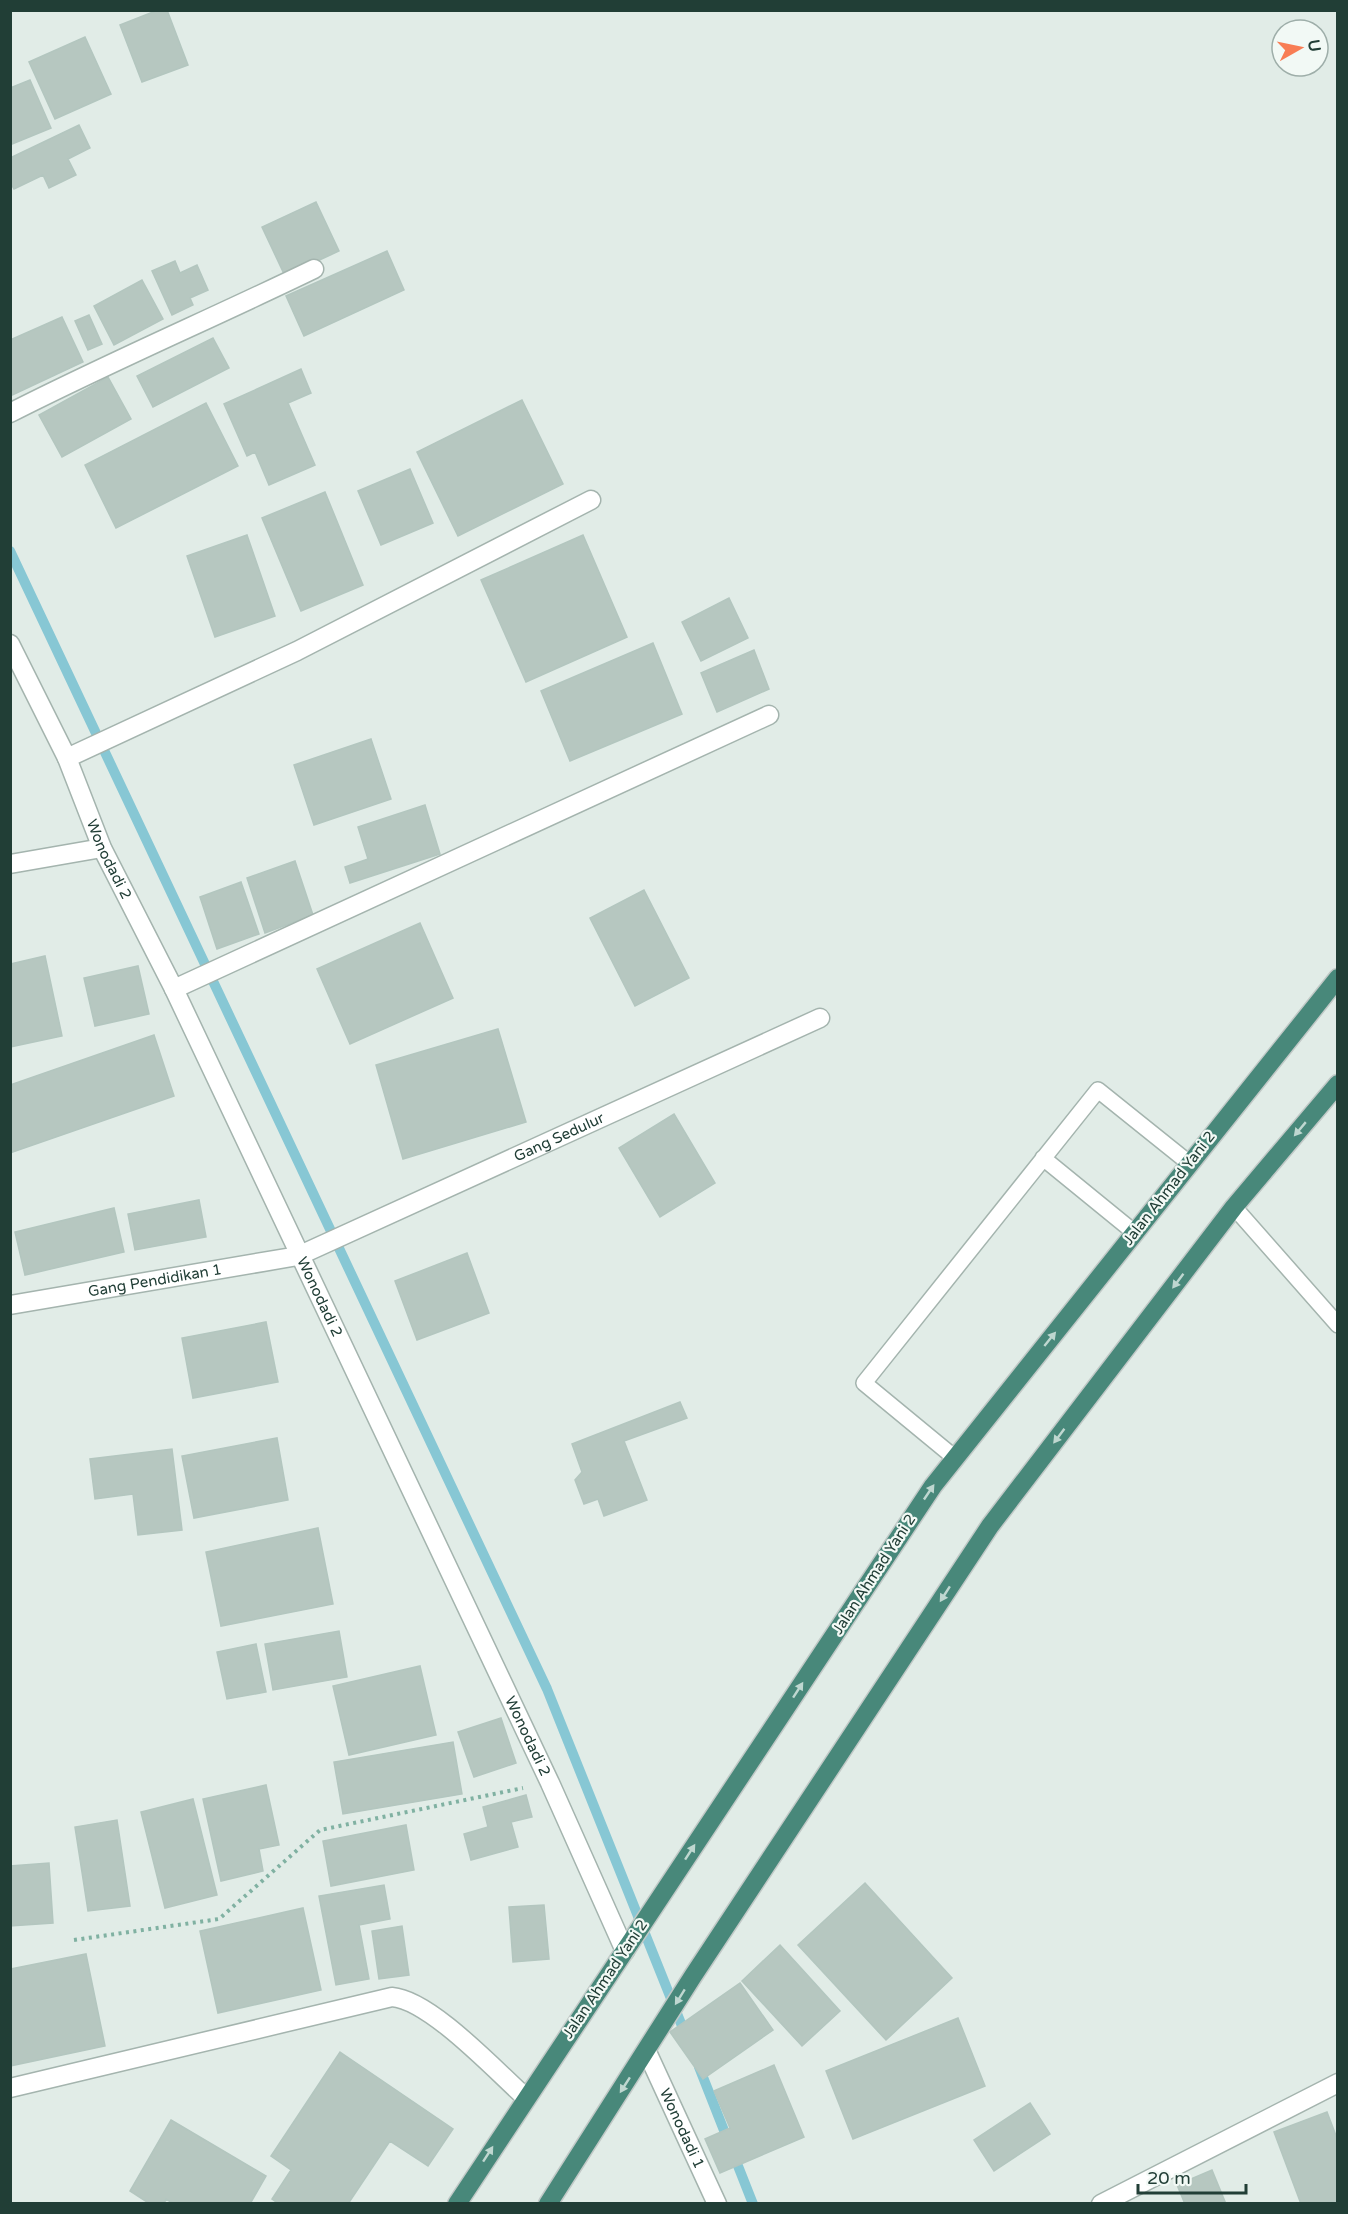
<svg xmlns="http://www.w3.org/2000/svg" width="1348" height="2214" font-family="'Varela Round',sans-serif">
  <style>
    .lines { fill: none; stroke-linecap: round; stroke-linejoin: round }
    .stream { stroke: #87c7d4; stroke-width: 10 }
    .building { fill: #b6c7c0; stroke: #b3c6bf; stroke-width: 1.5 }
    .service-casing { stroke: #a4b4ae; stroke-width: 18 }
    .minor-casing { stroke: #a4b4ae; stroke-width: 21 }
    .trunk-casing { stroke: #c1c9c7; stroke-width: 21 }
    .path { stroke: #80b1a2; stroke-width: 4; stroke-dasharray: 3 4.5; stroke-linecap: butt }
    .service { stroke: #fff; stroke-width: 15 }
    .minor { stroke: #fff; stroke-width: 18 }
    .trunk { stroke: #48887a; stroke-width: 18 }
    .oneway { fill: #bfd7d0 }
    .labels { text-anchor: middle; stroke-width: 4.5; stroke-linejoin: round; paint-order: stroke }
    .street-label { font-size: 15px; fill: #213e36; stroke: #f2f9f5 }
  </style>
  <rect width="100%" height="100%" fill="#e1ece7"/>
  <g class="lines">
    <path class="stream" d="M10,551L547,1689L686,2036
      M699,2067L753,2204"/>
  </g>
  <path class="building" d="M158,10H167L188,65L142,82L120,25Z
    M85,37L111,94L55,119L29,62Z
    M30,80L51,128L10,145V88Z
    M79,125L90,148L68,159L76,175L49,188L43,175L14,189L10,182V158Z
    M316,202L339,251L285,276L262,227Z
    M387,251L404,290L304,336L286,296Z
    M175,261L180,273L197,265L208,290L190,298L193,305L172,315L152,271Z
    M142,280L163,319L114,345L94,306Z
    M89,315L102,344L88,350L75,321Z
    M62,317L83,362L10,396V340Z
    M213,338L229,368L153,407L137,376Z
    M301,369L311,393L288,403L315,465L269,485L255,452L247,456L224,404Z
    M108,377L131,419L62,457L39,415Z
    M522,400L563,484L458,536L417,452Z
    M206,403L238,466L116,528L85,465Z
    M410,469L433,523L381,545L358,491Z
    M325,492L363,585L301,611L262,518Z
    M247,535L275,616L215,637L187,556Z
    M583,535L627,637L526,682L481,580Z
    M729,598L748,638L701,661L682,622Z
    M653,643L682,714L570,761L541,691Z
    M754,650L769,689L717,712L701,673Z
    M371,739L391,799L314,825L294,765Z
    M425,805L440,854L350,883L345,867L368,859L358,827Z
    M295,861L313,915L265,933L247,878Z
    M241,882L259,934L217,949L200,897Z
    M644,890L689,978L635,1006L590,918Z
    M420,923L453,998L350,1044L317,969Z
    M45,956L62,1036L10,1047V964Z
    M138,966L149,1014L95,1026L84,978Z
    M498,1029L526,1122L403,1159L376,1065Z
    M154,1035L174,1096L10,1153V1085Z
    M674,1114L715,1183L660,1217L619,1148Z
    M199,1200L206,1237L135,1250L128,1214Z
    M114,1208L124,1252L25,1275L15,1232Z
    M467,1253L489,1313L417,1340L395,1281Z
    M266,1322L278,1382L193,1398L182,1338Z
    M680,1402L687,1418L624,1441L647,1500L604,1516L598,1499L584,1504L575,1480L582,1472L572,1444Z
    M277,1438L288,1500L194,1518L182,1456Z
    M172,1449L182,1530L138,1535L133,1494L95,1499L90,1459Z
    M318,1528L333,1604L221,1626L206,1552Z
    M339,1631L347,1677L273,1690L265,1644Z
    M256,1644L266,1692L227,1699L217,1652Z
    M420,1666L436,1735L349,1755L333,1686Z
    M501,1718L516,1763L474,1777L458,1732Z
    M453,1742L462,1794L343,1814L334,1762Z
    M266,1785L279,1845L259,1849L263,1871L221,1881L203,1799Z
    M526,1795L532,1817L511,1822L518,1847L471,1860L464,1834L488,1827L483,1807Z
    M193,1799L217,1895L165,1908L141,1812Z
    M117,1820L130,1906L88,1911L75,1827Z
    M406,1825L414,1870L331,1886L323,1841Z
    M49,1863L53,1923L10,1926V1866Z
    M865,1883L952,1978L886,2040L798,1945Z
    M384,1885L390,1919L359,1925L369,1979L336,1985L319,1896Z
    M544,1905L549,1959L513,1962L509,1907Z
    M303,1908L321,1990L218,2013L200,1931Z
    M402,1926L409,1975L379,1979L372,1931Z
    M780,1945L840,2011L802,2046L742,1981Z
    M86,1954L105,2046L10,2066V1969Z
    M740,1983L773,2030L703,2079L670,2032Z
    M958,2018L985,2086L853,2139L826,2071Z
    M340,2052L453,2129L428,2166L390,2141L348,2204H279L272,2199L291,2170L271,2156Z
    M774,2065L804,2137L720,2173L705,2139L730,2128L714,2091Z
    M1030,2103L1050,2134L994,2171L974,2140Z
    M1327,2112L1338,2141V2202L1301,2204L1274,2132Z
    M171,2120L266,2176L250,2204H174L166,2199L164,2204H150L130,2191Z
    M1212,2170L1226,2204H1185L1177,2185Z"/>
  <g class="lines">
    <g class="service-casing">
      <path id="service" d="M1043,1158L1135,1233
        M1234,1207L1338,1325
        M955,1458L864,1383L1098,1090L1189,1163"/>
    </g>
    <g class="minor-casing">
      <g id="minor">
        <path d="M10,413C110,362 213,318 314,269"/>
        <path id="s1" d="M10,644L67,758L102,848L174,989L550,1783L625,1951"/>
        <path d="M67,758L297,651L591,500"/>
        <path d="M10,864L102,848"/>
        <path d="M174,989L769,715"/>
        <path id="s2" d="M10,1305L298,1256L820,1018"/>
        <path id="s3" d="M647,2052L717,2204"/>
        <path d="M10,2088L392,1997C430,2000 495,2070 525,2097"/>
        <path d="M1101,2204L1338,2083"/>
      </g>
    </g>
    <g class="trunk-casing">
      <path id="trunk" d="M457,2204L933,1486L1338,978
        M548,2204L693,1976L990,1526L1234,1207L1338,1084"/>
    </g>
    <path class="path" d="M74,1940L219,1919L320,1830L523,1788"/>
    <use href="#service" class="service"/>
    <use href="#minor" class="minor"/>
    <use href="#trunk" class="trunk"/>
  </g>
  <defs><path id="oneway-solid" d="M-6-.8H1V-3.2L6.5 0L1 3.2V.8H-6Z" transform="scale(1.5)"/></defs>
  <g class="oneway">
    <use href="#oneway-solid" transform="translate(1300 1129) rotate(130)"/>
    <use href="#oneway-solid" transform="translate(1178 1281) rotate(127)"/>
    <use href="#oneway-solid" transform="translate(1050 1339) rotate(-51)"/>
    <use href="#oneway-solid" transform="translate(1059 1436) rotate(127)"/>
    <use href="#oneway-solid" transform="translate(929 1492) rotate(-56)"/>
    <use href="#oneway-solid" transform="translate(945 1594) rotate(123)"/>
    <use href="#oneway-solid" transform="translate(798 1690) rotate(-57)"/>
    <use href="#oneway-solid" transform="translate(690 1852) rotate(-57)"/>
    <use href="#oneway-solid" transform="translate(680 1997) rotate(122)"/>
    <use href="#oneway-solid" transform="translate(625 2085) rotate(123)"/>
    <use href="#oneway-solid" transform="translate(488 2154) rotate(-57)"/>
  </g>
  <g class="labels">
    <g class="street-label">
      <text dy="5" stroke="none"><textPath href="#s1" startOffset="237">Wonodadi 2</textPath></text>
      <text dy="5" stroke="none"><textPath href="#s2" startOffset="579">Gang Sedulur</textPath></text>
      <text transform="translate(1169 1188) rotate(-52)" y="5">Jalan Ahmad Yani 2</text>
      <text dy="5" stroke="none"><textPath href="#s2" startOffset="147">Gang Pendidikan 1</textPath></text>
      <text dy="5" stroke="none"><textPath href="#s1" startOffset="723">Wonodadi 2</textPath></text>
      <text transform="translate(874 1574) rotate(-57)" y="5">Jalan Ahmad Yani 2</text>
      <text dy="5" stroke="none"><textPath href="#s1" startOffset="1209">Wonodadi 2</textPath></text>
      <text transform="translate(605 1979) rotate(-56)" y="5">Jalan Ahmad Yani 2</text>
      <text dy="5" stroke="none"><textPath href="#s3" startOffset="84">Wonodadi 1</textPath></text>
    </g>
  </g>
  <rect width="1348" height="2214" fill="none" stroke="#213e36" stroke-width="24"/>
  <g transform="translate(1300 48) rotate(81)"><circle r="28" fill="#f2f9f5" stroke="#9eaea9" stroke-width="1.5"/>
  <path d="M0-4.5L10 22L0 15L-10 22Z" fill="#f87d54"/>
  <text y="-9" font-size="16" font-weight="bold" text-anchor="middle" fill="#213e36">U</text>
  </g>
  <path d="M1138 2184v9h108v-9" fill="none" stroke="#213e36" stroke-width="3"/>
  <text x="1147" y="2184" font-size="18" fill="#213e36" stroke="#f2f9f5" stroke-width="4.5" paint-order="stroke">20 m</text>
</svg>
